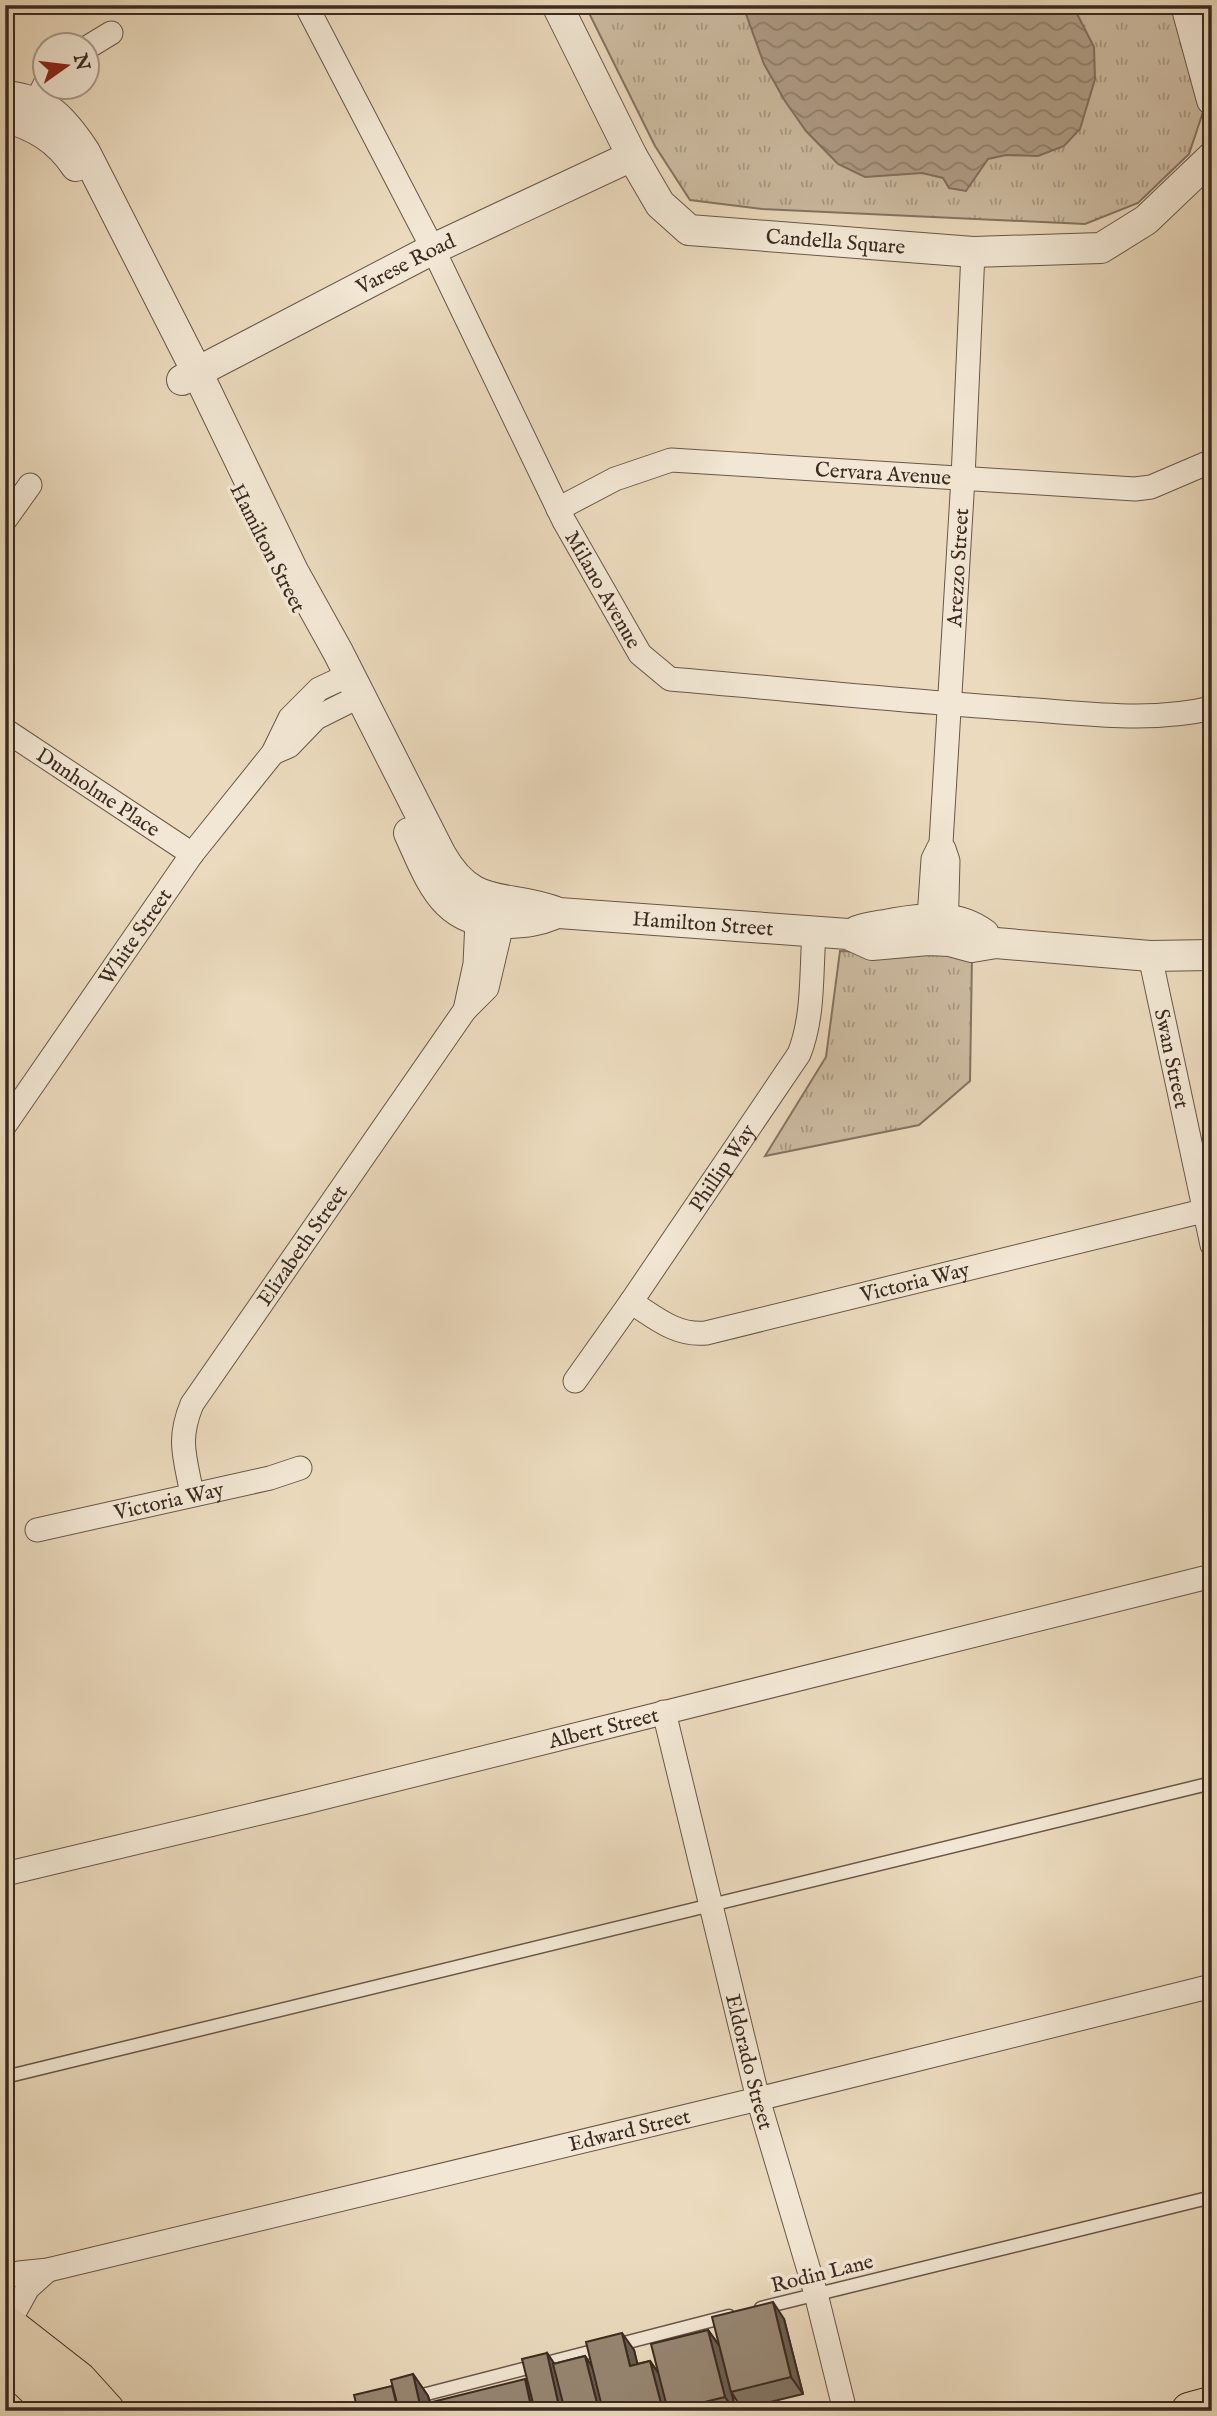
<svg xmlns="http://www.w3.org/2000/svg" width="1217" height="2416" font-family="'IM FELL English',serif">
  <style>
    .park { fill: url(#park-tufts); stroke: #847462; stroke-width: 2 }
    .water { fill: url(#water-waves); stroke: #82705f; stroke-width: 2 }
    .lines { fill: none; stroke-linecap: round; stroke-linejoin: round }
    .service-casing { stroke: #685748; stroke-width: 15 }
    .minor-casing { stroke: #685748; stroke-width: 25 }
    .tertiary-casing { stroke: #685748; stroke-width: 32 }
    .primary-casing { stroke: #3c2b21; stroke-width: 39 }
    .service { stroke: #f2e7d4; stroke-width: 12 }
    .minor { stroke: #f2e7d4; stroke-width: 23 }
    .tertiary { stroke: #f2e7d4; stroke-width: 30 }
    .primary { stroke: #ebdabd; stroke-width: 37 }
    .wall { fill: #827362; stroke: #3c2b21; stroke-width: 2 }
    .shaded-wall { fill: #6a5e50; stroke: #3c2b21; stroke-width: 2 }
    .building { fill: #978672; stroke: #3c2b21; stroke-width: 2 }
    .labels { text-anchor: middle; stroke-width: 7; stroke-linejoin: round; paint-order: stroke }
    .street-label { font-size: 21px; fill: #3c2b21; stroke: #f2e7d4 }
  </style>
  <defs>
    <pattern id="park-tufts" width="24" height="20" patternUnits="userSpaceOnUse" patternTransform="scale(1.75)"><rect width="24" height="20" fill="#cdbca2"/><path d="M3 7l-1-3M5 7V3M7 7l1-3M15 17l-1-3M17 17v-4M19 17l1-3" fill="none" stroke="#a89984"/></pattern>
    <pattern id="water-waves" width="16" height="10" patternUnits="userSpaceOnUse" patternTransform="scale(1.75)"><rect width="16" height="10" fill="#b09e88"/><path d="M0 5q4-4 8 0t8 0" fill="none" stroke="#90816f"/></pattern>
  </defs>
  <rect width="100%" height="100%" fill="#ebdabd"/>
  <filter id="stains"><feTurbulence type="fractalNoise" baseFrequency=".00286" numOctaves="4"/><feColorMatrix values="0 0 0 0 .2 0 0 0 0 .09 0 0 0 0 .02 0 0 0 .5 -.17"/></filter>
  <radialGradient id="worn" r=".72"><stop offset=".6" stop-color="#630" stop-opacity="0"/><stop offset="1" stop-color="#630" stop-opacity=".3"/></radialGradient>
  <path class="park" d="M585,5H1178L1204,109L1189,154L1138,203L1085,224L762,209L690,200L655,146Z
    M840,951L972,956L970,1081L919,1125L765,1156L826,1057Z"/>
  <path class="water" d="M746,5H1020L1075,10L1094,47L1095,79L1080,129L1064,146L1038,156L1006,155L988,159L966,191L949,188L943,178L922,173L865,177L838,164L806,131L785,101L764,64L746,14Z"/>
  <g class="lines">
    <g class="service-casing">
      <path id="service" d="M5,2077L1212,1783
        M761,2308L1212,2197
        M411,2398L729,2316"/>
    </g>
    <g class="minor-casing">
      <g id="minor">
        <path id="s1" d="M306,5L433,249L564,521L640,654L670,679C787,689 904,701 1021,709C1084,713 1150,723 1212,708"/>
        <path d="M88,47L111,33"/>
        <path d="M29,116L46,82"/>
        <path id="s2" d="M558,509L615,479L671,460L1135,489L1151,487L1212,461"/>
        <path d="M5,520L30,485"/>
        <path id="s3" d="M5,730L192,854"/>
        <path d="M273,753L289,746L316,718L360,696"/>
        <path d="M944,849L948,861L946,936"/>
        <path id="s4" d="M928,933L933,859L941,843L963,478L973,252"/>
        <path id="s5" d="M1150,956L1212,1245"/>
        <path d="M465,1010L475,964L477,921L486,908"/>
        <path id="s6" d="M5,1125L192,854L273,753L290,718L319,689L349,675"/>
        <path id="s7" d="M631,1302C656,1318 676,1336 706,1333L1203,1211"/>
        <path id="s8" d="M575,1381L631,1302L799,1054C814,1017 811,972 814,933"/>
        <path id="s9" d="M192,1494C185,1457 177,1440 192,1404L465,1010L487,988L499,937L502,906"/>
        <path id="s10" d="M37,1530L270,1478L300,1468"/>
        <path id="s11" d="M664,1712L758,2099L816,2294L845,2411"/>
        <path id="s12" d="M5,1874L302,1803L1212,1576"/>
        <path id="s13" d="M5,2278L19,2273L48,2270L758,2099L1212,1986"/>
        <path d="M8,2324L28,2288L48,2270"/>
      </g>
    </g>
    <g class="tertiary-casing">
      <g id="tertiary">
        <path id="s14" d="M557,5L632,156L660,204L689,230L973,252L1101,248L1146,220L1212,157"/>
        <path d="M1186,5L1212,100"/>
        <path id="s15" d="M5,96C47,100 63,119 85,152L197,372L293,571L338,652L441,855C474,913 507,892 559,913L848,934L872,945L928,940L950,941L972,947L996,943L1150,956L1212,955"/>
        <path d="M5,117C36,126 58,139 76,166"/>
        <path id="s16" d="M182,380L433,249L632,156"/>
        <path d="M409,833C432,883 444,926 510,923C525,922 538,921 552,915"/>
        <path d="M857,931C869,926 882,926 895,923C926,918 957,914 984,934"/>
      </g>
    </g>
    <g class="primary-casing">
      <path id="primary" d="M5,2323L78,2380L106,2411
        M5,2362L18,2371L60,2411
        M1190,2411L1212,2405"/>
    </g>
    <use href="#service" class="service"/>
    <use href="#minor" class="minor"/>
    <use href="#tertiary" class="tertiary"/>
    <use href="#primary" class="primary"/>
  </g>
  <path class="wall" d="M784,2319L803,2394L742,2409L732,2393L736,2411H358L392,2386L413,2374L428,2396L430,2403L528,2385L547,2353L554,2364L585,2356L592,2367L634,2350L637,2364L650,2361L659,2374L708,2330L719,2345Z"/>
  <path class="shaded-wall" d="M773,2302L784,2319L803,2394L791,2377Z
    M708,2330L720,2347L736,2411H735L725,2397Z
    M622,2333L634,2350L642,2382L630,2366Z
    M547,2353L558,2369L568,2411H560Z
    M585,2356L596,2373L606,2411H599Z
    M650,2361L661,2377L670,2410L663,2411Z
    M413,2374L428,2396L432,2411L420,2405Z
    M525,2379L540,2401L542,2411H532Z"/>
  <path class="building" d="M773,2302L791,2377L731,2392L712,2317Z
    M708,2330L725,2397L668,2411L651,2344Z
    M622,2333L630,2366L650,2361L663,2411H603L586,2342Z
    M547,2353L560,2411H535L522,2359Z
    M585,2356L599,2411H565L553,2364Z
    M413,2374L420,2405L525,2379L532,2411H399L391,2380Z
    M392,2386L398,2411H358L354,2395Z"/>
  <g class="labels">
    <g class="street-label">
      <text dy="7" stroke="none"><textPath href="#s14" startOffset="410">Candella Square</textPath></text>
      <text dy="7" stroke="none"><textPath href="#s16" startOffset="252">Varese Road</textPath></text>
      <text dy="7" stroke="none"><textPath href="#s2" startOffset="336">Cervara Avenue</textPath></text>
      <text transform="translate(268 548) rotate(63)" y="7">Hamilton Street</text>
      <text dy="7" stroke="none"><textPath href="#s4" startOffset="368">Arezzo Street</textPath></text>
      <text dy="7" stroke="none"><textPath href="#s1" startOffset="656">Milano Avenue</textPath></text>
      <text dy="7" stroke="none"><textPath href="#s3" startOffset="112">Dunholme Place</textPath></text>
      <text dy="7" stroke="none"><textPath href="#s15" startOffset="1172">Hamilton Street</textPath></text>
      <text dy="7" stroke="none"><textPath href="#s6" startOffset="229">White Street</textPath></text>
      <text dy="7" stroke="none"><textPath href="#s5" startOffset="105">Swan Street</textPath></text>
      <text dy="7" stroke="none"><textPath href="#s8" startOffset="259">Phillip Way</textPath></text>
      <text dy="7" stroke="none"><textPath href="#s9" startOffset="285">Elizabeth Street</textPath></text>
      <text dy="7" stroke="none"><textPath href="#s7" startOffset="298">Victoria Way</textPath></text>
      <text dy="7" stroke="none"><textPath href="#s10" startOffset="135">Victoria Way</textPath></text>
      <text dy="7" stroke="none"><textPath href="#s12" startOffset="616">Albert Street</textPath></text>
      <text dy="7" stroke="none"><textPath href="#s11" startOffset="360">Eldorado Street</textPath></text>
      <text dy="7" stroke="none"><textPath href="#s13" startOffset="642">Edward Street</textPath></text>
      <text transform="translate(822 2273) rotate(-14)" y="7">Rodin Lane</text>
    </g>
  </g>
  <rect width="1217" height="2416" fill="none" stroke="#ebdabd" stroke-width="28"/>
  <rect x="7" y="7" width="1203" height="2402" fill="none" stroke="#3c2b21" stroke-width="3.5"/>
  <rect x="14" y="14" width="1189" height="2388" fill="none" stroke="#3c2b21" stroke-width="2"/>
  <g transform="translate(66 66) rotate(76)"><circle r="33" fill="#f2e7d4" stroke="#a99c8c" stroke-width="2"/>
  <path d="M0-5L12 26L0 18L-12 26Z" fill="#8f2418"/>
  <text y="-10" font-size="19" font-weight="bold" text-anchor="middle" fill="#3c2b21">N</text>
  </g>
  <rect width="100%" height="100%" filter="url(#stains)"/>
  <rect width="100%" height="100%" fill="url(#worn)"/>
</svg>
